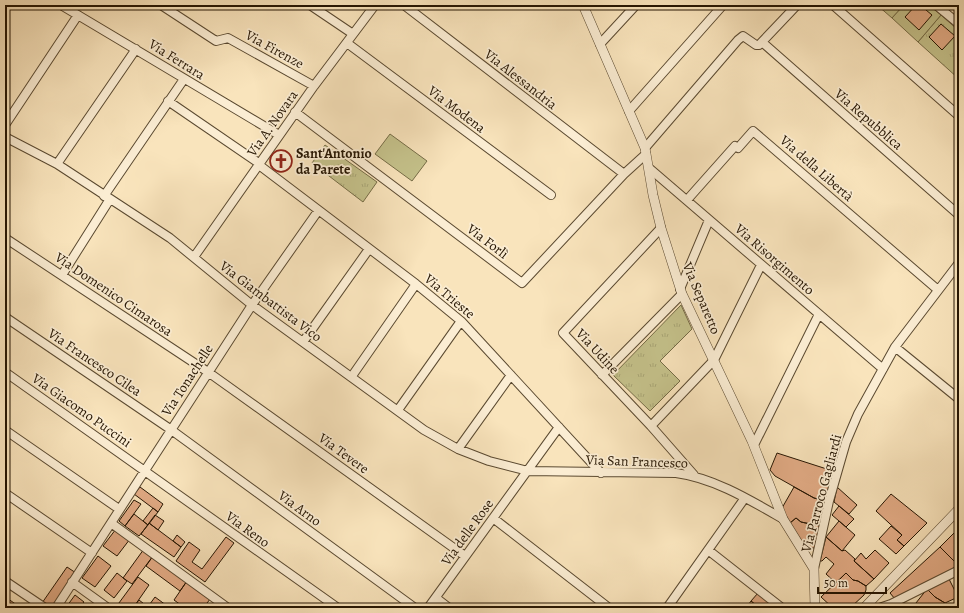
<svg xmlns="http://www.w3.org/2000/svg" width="964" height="613" font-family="Alegreya,serif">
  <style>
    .grass { fill: url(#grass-tufts); stroke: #756c46 }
    .garden { fill: #c5c28b; stroke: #756c46 }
    .building { fill: #e2ab85; stroke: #251502 }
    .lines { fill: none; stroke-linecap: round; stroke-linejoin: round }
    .minor-casing { stroke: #5a4930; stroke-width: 10 }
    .tertiary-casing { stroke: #5a4930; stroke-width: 10 }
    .minor { stroke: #fbedd3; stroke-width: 8 }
    .tertiary { stroke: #fbedd3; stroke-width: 9 }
    .labels { text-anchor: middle; stroke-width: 3.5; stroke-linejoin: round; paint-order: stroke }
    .street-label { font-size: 14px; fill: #251502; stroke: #fbedd3 }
    .poi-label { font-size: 14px; font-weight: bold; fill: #251502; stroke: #fbedd3; text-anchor: start }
  </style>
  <defs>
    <pattern id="grass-tufts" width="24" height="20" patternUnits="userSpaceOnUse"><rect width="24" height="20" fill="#c5c28b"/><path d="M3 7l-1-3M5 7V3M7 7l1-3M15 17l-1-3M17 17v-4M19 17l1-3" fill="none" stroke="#a9a676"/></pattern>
  </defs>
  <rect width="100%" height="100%" fill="#f9e4bc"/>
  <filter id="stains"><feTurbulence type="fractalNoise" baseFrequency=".005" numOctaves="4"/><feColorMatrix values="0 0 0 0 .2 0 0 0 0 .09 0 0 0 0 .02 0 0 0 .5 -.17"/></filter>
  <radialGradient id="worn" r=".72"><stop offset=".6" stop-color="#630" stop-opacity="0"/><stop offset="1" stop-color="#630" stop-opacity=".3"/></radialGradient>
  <path class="grass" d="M877,5H904L892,18Z
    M941,15L959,31V79L918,42Z
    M325,145L377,182L363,202L312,163Z
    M681,305L692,329L660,361L680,381L650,411L613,375Z"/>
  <path class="garden" d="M904,5H929L941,15L918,42L892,18Z
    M390,134L427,161L412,181L375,154Z"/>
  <path class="building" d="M916,5H920L932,15L919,30L905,17Z
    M941,24L955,36L942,50L929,37Z
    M777,453L833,471L826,501L814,498L775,476L770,470Z
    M140,487L163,504L158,512L134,494Z
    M794,487L814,498L826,501L820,526L801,522L796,518L790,523L782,508Z
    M837,487L857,505L849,514L834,502Z
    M891,494L927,523L904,546L897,540L902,535L876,511Z
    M134,500L141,504L125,526L119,521Z
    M839,506L854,519L846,527L832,515Z
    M153,508L158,512L148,525L143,521Z
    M134,514L148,525L139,536L125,526Z
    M155,515L164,521L158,530L149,523Z
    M796,518L801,522L820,526L816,548H806L790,523Z
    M839,521L855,535L842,551L826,537Z
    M149,523L181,547L174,557L141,534Z
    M891,526L902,535L897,540L904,546L896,554L879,539Z
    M959,528V558L955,562L940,547Z
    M116,529L130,539L117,556L103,546Z
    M177,535L185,542L181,547L173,541Z
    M226,537L234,543L205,582L176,561L189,542L200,550L192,562L202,569Z
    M826,537L842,551L845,550L855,559L854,561L874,579L866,586L858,581L853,580L846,573L836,583L826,574L834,564L826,557L822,561H820Z
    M940,547L959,566L895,599L890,593Z
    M144,549L153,556L132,584L123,578Z
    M875,550L889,563L874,579L854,561L861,553L866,559Z
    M98,556L111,566L95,587L82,578Z
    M153,556L187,581L180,591L146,566Z
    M67,567L76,573L52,608H49L42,603Z
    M117,573L127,581L114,598L104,590Z
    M846,573L853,580L858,581L866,586V590L864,595L850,608H833L821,597Z
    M138,577L149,585L133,608H118L116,607Z
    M949,579L958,597L945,603L935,597L927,589Z
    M187,581L211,598L203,608H185L174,600Z
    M927,589L935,597L945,603L941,608H912Z
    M758,593L776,608H760L751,601Z
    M75,595L84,602L79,608H69L67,606Z
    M155,597L170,608H147Z
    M7,598L21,608H5Z
    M139,600L148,607L147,608H133Z
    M751,601L758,607L757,608H746Z
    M901,602L909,608H896Z"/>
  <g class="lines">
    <g class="minor-casing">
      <path id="minor" d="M61,5L279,135
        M161,5L216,41L228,38L314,86
        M310,5L353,34
        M404,5L624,174
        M833,5L959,116
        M936,5L959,24
        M762,42L959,215
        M347,43L551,195
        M600,44L636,5
        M168,101L260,164
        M629,111L723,5
        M295,112L522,283L624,174L646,154
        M5,125L78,15
        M5,137L57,164L170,238L252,305L424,430L458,449L489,461L528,471L676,473C714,478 750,500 783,519
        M645,148L738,40L743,36L756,45H759L797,5
        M57,164L136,49
        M259,165L416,284L461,321L601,473
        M649,168L883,369
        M104,196L184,79
        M687,200L735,146L738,148L753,131L938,290
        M661,228L563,333L651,426L694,475
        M5,238L208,372L465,556
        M194,257L314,86L375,5
        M62,275L110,199
        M680,289L709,220
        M5,317L170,429L415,608
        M303,342L369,249
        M895,347L959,399
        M5,372L338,608
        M602,375L682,294
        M352,376L416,284
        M398,410L461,321
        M651,426L714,360L761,265
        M5,430L119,509
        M754,445L819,314
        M458,449L511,375
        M5,493L92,553
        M493,518L609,608
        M111,523L228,608
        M708,550L782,608
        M814,569L829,501L846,442L858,414L895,347L959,263
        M5,581L45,608
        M72,582L108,608
        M436,598L449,608
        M56,608L252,305L318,211
        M428,608L559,427
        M667,608L742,502
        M879,608L891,604L959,570"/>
    </g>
    <g class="tertiary-casing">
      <path id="tertiary" d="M583,5L645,148L653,195L661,228L682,294L752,441L783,519L814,569L815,608
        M864,608L959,509"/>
    </g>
    <use href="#minor" class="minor"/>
    <use href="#tertiary" class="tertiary"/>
  </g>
  <defs>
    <g id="church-ring" transform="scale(1.15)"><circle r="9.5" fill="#fbedd3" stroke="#8f2418" stroke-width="1.5"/><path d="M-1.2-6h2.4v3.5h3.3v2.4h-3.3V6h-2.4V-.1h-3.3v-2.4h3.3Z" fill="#8f2418"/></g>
  </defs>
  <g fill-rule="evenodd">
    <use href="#church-ring" x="281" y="161"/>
  </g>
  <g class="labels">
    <g class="street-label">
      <text transform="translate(275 49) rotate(29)" y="5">Via Firenze</text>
      <text transform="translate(177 59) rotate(32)" y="5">Via Ferrara</text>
      <text transform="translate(521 79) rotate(38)" y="5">Via Alessandria</text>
      <text transform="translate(457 109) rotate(37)" y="5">Via Modena</text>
      <text transform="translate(869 119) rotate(41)" y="5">Via Repubblica</text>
      <text transform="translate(272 123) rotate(-55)" y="5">Via A. Novara</text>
      <text transform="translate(817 168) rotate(41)" y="5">Via della Libertà</text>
      <text transform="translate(488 241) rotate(37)" y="5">Via Forlì</text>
      <text transform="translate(775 259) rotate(41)" y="5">Via Risorgimento</text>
      <text transform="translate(114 294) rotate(34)" y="5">Via Domenico Cimarosa</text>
      <text transform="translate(450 296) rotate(40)" y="5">Via Trieste</text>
      <text transform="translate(702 298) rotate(67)" y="5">Via Separetto</text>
      <text transform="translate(271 301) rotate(37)" y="5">Via Giambattista Vico</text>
      <text transform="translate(598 351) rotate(47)" y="5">Via Udine</text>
      <text transform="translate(95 362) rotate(34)" y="5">Via Francesco Cilea</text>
      <text transform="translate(187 380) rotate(-57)" y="5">Via Tonachelle</text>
      <text transform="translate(82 410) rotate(35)" y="5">Via Giacomo Puccini</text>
      <text transform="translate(344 453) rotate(36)" y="5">Via Tevere</text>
      <text transform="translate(637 461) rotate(2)" y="5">Via San Francesco</text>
      <text transform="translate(821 493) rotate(-75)" y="5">Via Parroco Gagliardi</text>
      <text transform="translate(300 508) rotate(36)" y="5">Via Arno</text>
      <text transform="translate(248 529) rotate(36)" y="5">Via Reno</text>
      <text transform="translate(467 532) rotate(-54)" y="5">Via delle Rose</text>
    </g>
    <g class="poi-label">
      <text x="296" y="158">Sant'Antonio<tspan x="296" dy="16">da Parete</tspan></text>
    </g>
  </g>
  <rect width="964" height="613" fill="none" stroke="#f9e4bc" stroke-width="20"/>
  <rect x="6" y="6" width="952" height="601" fill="none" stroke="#251502" stroke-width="2"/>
  <rect x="10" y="10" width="944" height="593" fill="none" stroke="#251502"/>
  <path d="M818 587v6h68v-6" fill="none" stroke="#251502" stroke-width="2"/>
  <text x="824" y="587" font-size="12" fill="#251502" stroke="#fbedd3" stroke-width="3" paint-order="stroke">50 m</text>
  <rect width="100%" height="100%" filter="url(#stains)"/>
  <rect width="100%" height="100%" fill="url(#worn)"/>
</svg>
